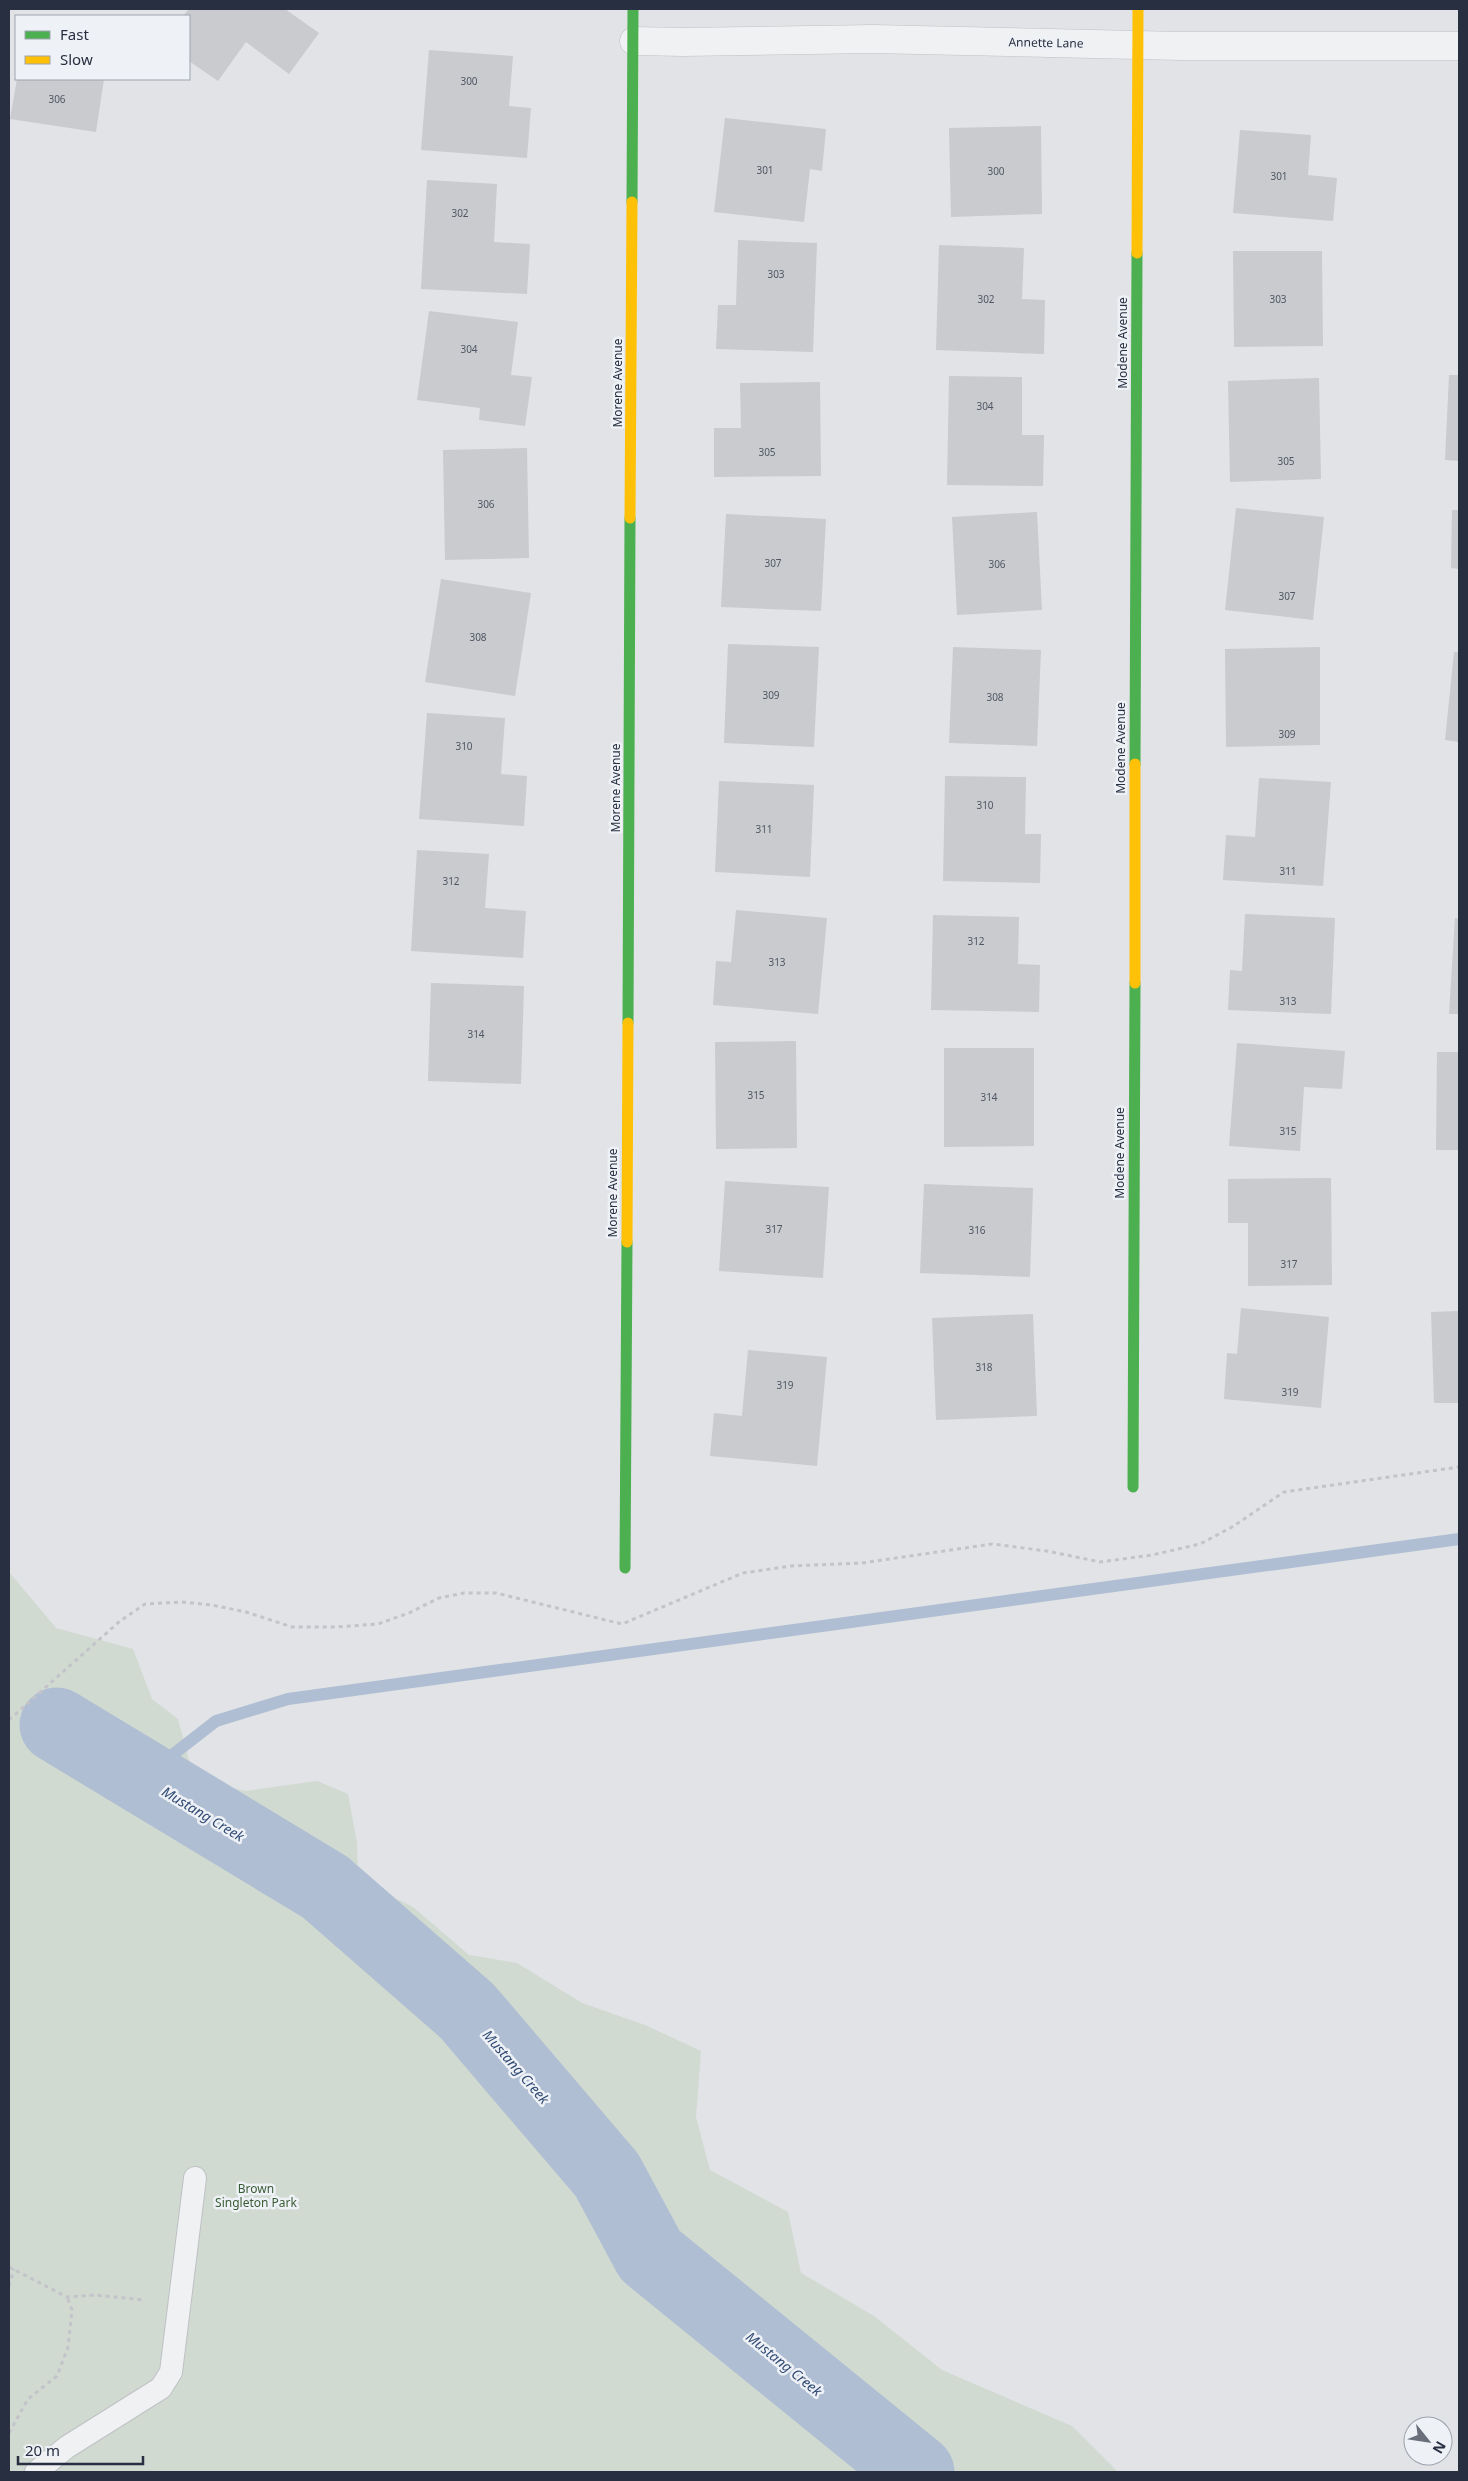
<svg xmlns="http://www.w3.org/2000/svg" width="1468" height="2481" font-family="'Noto Sans',sans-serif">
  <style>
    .green { fill: #d0dad1 }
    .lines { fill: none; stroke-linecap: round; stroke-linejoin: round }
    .stream { stroke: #afbed2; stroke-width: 12 }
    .river { stroke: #afbed2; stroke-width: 75 }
    .building { fill: #c9cbce }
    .lane-casing { stroke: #bfc1c4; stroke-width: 24 }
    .street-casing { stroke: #bfc1c4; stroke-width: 29 }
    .path { stroke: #c3c4c9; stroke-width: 3; stroke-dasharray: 4 4; stroke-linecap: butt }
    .lane { stroke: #f0f1f3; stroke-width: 22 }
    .street { stroke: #f0f1f3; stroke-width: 28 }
    .fast { stroke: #4caf50; stroke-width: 11 }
    .slow { stroke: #ffc107; stroke-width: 11 }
    .labels { text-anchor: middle; stroke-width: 5; stroke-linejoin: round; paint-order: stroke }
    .number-label { font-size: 10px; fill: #505764 }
    .street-label { font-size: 12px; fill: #272f40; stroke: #eef1f6 }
    .park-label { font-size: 12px; fill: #3a5c34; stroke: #eef1f6 }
    .water-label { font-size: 14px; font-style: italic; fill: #314b74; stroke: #eef1f6 }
  </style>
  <rect width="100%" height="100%" fill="#e1e3e6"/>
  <path class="green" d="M9,1572L56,1628L133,1649L152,1699L178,1719L194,1779L246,1791L317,1781L348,1794L357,1843L358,1880L413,1907L469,1955L517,1963L582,2003L645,2025L701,2051L696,2117L710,2170L788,2212L801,2273L874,2316L942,2370L1072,2426L1118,2472H9Z"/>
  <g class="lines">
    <path class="stream" d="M144,1777L216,1721L288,1699L1459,1539"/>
    <path class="river" d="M57,1725L325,1887L467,2011L607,2175L650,2255L917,2472"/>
  </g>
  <path class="building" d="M189,9H285L319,33L289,74L246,42L218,81L189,61V16H183Z
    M429,50L513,56L509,106L531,108L527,158L421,150Z
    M17,79H104L96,132L10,119Z
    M725,118L826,129L822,171L810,169L804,222L714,212Z
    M1041,126L1042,214L951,217L949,128Z
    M1240,130L1311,135L1308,175L1337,178L1333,221L1233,213Z
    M427,180L497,184L494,242L530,244L527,294L421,289Z
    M738,240L817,243L813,352L716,349L718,305H736Z
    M939,245L1024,248L1022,299L1045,300L1044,354L936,350Z
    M1233,251H1322L1323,346L1234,347Z
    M429,311L518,322L511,375L532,377L525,426L479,420L480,408L417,400Z
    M1449,375H1459V461L1445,460Z
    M949,376L1022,377V435H1044L1043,486L947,485Z
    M1319,378L1321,479L1230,482L1228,381Z
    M820,382L821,476L714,477V428H741L740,383Z
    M527,448L529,558L445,560L443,450Z
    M1236,508L1324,517L1313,620L1225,610Z
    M1452,510H1459V569L1451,568Z
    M1037,512L1042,610L957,615L952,517Z
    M726,514L826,519L821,611L721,607Z
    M441,579L531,593L515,696L425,682Z
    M728,644L819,647L814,747L724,743Z
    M953,647L1041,650L1037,746L949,743Z
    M1320,647V745L1226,747L1225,649Z
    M1454,652H1459V742L1445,740Z
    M427,713L505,718L501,774L527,776L524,826L419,819Z
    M945,776L1026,777L1025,834H1041L1040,883L943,881Z
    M1259,778L1331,782L1323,886L1223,880L1226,835L1255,837Z
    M719,781L814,785L810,877L715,872Z
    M417,850L489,854L485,908L526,911L523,958L411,951Z
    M736,910L827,918L818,1014L713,1005L716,961L731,962Z
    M1245,914L1335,918L1331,1014L1228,1010L1230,970L1242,971Z
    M933,915L1019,917L1018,964L1040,965L1039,1012L931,1010Z
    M1455,918L1459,919V1014H1449Z
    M431,983L524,986L521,1084L428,1081Z
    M796,1041L797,1148L716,1149L715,1042Z
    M1237,1043L1345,1051L1342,1089L1304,1087L1300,1151L1229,1146Z
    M944,1048H1034V1146L944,1147Z
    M1437,1052H1459V1150H1436Z
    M1331,1178L1332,1285L1248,1286V1223H1228V1179Z
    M725,1181L829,1187L823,1278L719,1271Z
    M924,1184L1033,1188L1030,1277L920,1273Z
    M1241,1308L1329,1317L1321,1408L1224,1399L1227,1353L1237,1354Z
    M1459,1311V1403H1434L1431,1312Z
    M1033,1314L1037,1416L936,1420L932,1318Z
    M748,1350L827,1357L817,1466L710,1456L714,1413L742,1416Z"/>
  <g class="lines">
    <g class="lane-casing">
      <path id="lane" d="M36,2472L67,2447L161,2388L171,2372L195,2178"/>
    </g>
    <g class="street-casing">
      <path id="street" d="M634,41L683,42L873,39L1181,46H1459"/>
    </g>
    <path class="path" d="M9,1720L120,1621L145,1604L182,1602L212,1605L246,1612L292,1627H336L378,1624L409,1613L439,1598L464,1593H496L622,1624L743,1573L791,1566L862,1563L992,1544L1047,1551L1100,1562L1152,1555L1200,1544L1232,1527L1284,1492L1459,1467
      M9,2267L67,2297L95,2295L145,2300
      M9,2286L14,2269
      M9,2433L28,2399L57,2376L68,2347L72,2310L67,2297"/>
    <use href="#lane" class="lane"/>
    <use href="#street" class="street"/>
    <path class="fast" d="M632,202L633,9
      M1135,764L1137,253
      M628,1023L630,518
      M1133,1487L1135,983
      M625,1568L627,1242"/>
    <path class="slow" d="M1137,253L1138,9
      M630,518L632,202
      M1135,983V764
      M627,1242L628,1023"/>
  </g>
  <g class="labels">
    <g class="number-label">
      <text x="469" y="85">300</text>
      <text x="57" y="103">306</text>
      <text x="765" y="174">301</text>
      <text x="996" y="175">300</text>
      <text x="1279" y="180">301</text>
      <text x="460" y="217">302</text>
      <text x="776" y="278">303</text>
      <text x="986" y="303">302</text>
      <text x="1278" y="303">303</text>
      <text x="469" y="353">304</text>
      <text x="985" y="410">304</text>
      <text x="767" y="456">305</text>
      <text x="1286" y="465">305</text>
      <text x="486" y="508">306</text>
      <text x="773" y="567">307</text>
      <text x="997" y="568">306</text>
      <text x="1287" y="600">307</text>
      <text x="478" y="641">308</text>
      <text x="771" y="699">309</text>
      <text x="995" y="701">308</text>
      <text x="1287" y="738">309</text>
      <text x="464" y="750">310</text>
      <text x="985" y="809">310</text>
      <text x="764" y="833">311</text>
      <text x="1288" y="875">311</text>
      <text x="451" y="885">312</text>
      <text x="976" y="945">312</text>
      <text x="777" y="966">313</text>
      <text x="1288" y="1005">313</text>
      <text x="476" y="1038">314</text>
      <text x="756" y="1099">315</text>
      <text x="989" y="1101">314</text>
      <text x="1288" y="1135">315</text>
      <text x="774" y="1233">317</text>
      <text x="977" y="1234">316</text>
      <text x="1289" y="1268">317</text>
      <text x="984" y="1371">318</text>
      <text x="785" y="1389">319</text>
      <text x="1290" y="1396">319</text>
    </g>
    <g class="street-label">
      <text transform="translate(1046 43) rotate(1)" y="4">Annette Lane</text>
      <text transform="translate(1123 343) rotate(-90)" y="4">Modene Avenue</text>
      <text transform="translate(618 383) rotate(-90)" y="4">Morene Avenue</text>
      <text transform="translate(1121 748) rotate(-90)" y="4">Modene Avenue</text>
      <text transform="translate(616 788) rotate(-90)" y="4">Morene Avenue</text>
      <text transform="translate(1120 1153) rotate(-90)" y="4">Modene Avenue</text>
      <text transform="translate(613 1193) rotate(-90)" y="4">Morene Avenue</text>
    </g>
    <g class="park-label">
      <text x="256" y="2193">Brown<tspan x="256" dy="14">Singleton Park</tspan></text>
    </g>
    <g class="water-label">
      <text transform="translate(203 1814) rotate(31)" y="5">Mustang Creek</text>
      <text transform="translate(516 2067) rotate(49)" y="5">Mustang Creek</text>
      <text transform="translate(784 2364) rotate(39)" y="5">Mustang Creek</text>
    </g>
  </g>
  <rect width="1468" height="2481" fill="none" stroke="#272f40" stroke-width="20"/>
  <rect x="15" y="15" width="175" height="65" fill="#eef1f6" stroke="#9ea3ad"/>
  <rect x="25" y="31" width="25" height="8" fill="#4caf50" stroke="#9ea3ad"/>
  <text x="60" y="40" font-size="15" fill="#272f40">Fast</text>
  <rect x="25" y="56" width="25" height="8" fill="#ffc107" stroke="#9ea3ad"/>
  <text x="60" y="65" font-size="15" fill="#272f40">Slow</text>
  <g transform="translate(1428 2441) rotate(120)"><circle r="24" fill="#eef1f6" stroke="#9ea3ad"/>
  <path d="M0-4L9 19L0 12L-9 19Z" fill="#686e7a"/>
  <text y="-8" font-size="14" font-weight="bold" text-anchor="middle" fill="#272f40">N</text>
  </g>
  <path d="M18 2456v8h125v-8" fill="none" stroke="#272f40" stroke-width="2.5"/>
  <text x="25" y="2456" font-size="15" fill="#272f40" stroke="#eef1f6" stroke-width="4" paint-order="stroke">20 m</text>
</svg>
